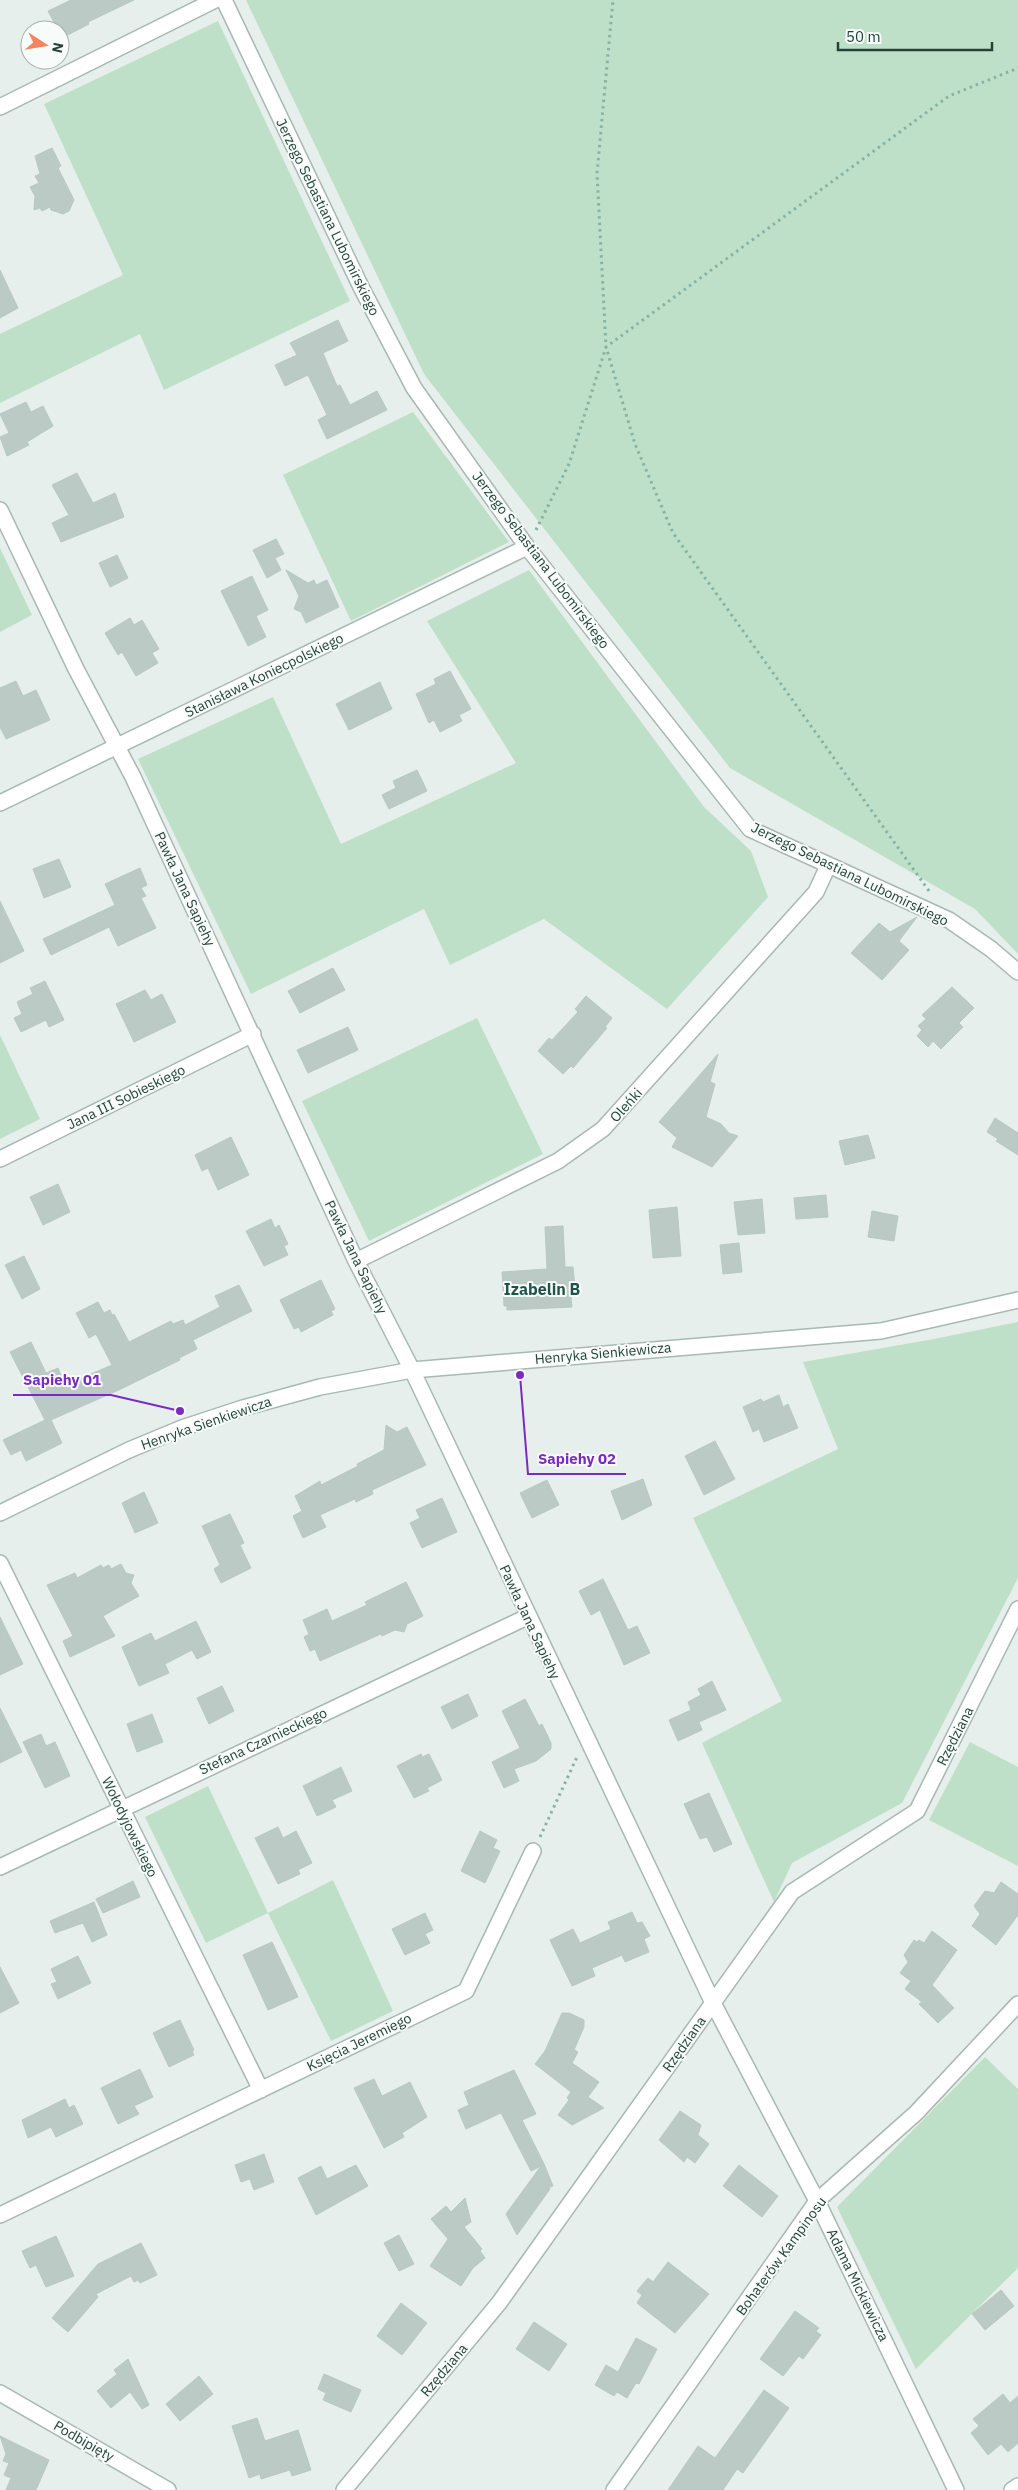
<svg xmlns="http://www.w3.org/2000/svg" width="1018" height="2490" font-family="'IBM Plex Sans',sans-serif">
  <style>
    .green { fill: #bfe0c8 }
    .building { fill: #bbcac4; stroke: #b8c9c2 }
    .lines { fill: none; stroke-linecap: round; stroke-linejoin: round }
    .minor-casing { stroke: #a8b8b2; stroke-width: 18 }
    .tertiary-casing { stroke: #a8b8b2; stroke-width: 18 }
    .path { stroke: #86b3a5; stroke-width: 3; stroke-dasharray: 2.5 4; stroke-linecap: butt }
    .minor { stroke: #fff; stroke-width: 15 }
    .tertiary { stroke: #fff; stroke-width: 15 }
    .labels { text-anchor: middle; stroke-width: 4; stroke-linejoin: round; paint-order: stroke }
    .street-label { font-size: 14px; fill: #24423a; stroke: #f7fbf9 }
    .quarter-label { font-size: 16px; font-weight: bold; fill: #1f5548; stroke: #f7fbf9 }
    .leader { fill: none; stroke: #7b2cbf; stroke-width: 2 }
    .callout-dot { fill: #7b2cbf; stroke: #f7fbf9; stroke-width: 2 }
    .callout-label { font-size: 15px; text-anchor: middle; font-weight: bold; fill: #7b2cbf; stroke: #f7fbf9; stroke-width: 4; stroke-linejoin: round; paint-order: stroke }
  </style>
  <rect width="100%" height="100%" fill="#e6efeb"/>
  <path class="green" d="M246,0H1018V954L975,909L730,768L424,374Z
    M218,21L350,301L164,390L140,334L0,403V334L123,275L44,104Z
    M413,412L509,542L351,621L283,475Z
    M0,548L32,615L0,632Z
    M529,570L704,807L751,851L768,897L667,1009L544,919L450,965L424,909L251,994L138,759L273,697L341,844L516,763L427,621Z
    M477,1018L543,1154L369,1241L302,1101Z
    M0,1035L40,1119L0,1139Z
    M1018,1322V1578L902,1803L792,1863L774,1902L702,1743L782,1701L693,1518L838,1449L803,1362L934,1339Z
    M970,1742L1018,1767V1866L929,1820Z
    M208,1786L268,1913L333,1880L393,2011L331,2041L268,1913L206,1943L145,1817Z
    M985,2057L1018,2089V2268L916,2369L837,2207Z"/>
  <path class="building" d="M71,0H134L88,22L89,24L60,39V30H54L52,27L55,24L48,11Z
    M52,148L61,166L58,168L74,200L69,211L63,214L51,210L50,207L42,211L40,208L34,210L35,196L30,187L39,183L35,176L40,174L35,156Z
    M0,270L18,308L0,318Z
    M338,320L348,341L323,353L337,386L340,385L350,405L377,391L387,410L327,439L318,420L327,415L308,375L285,386L275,365L297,355L290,343Z
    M26,402L31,412L43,406L53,426L27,442L29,445L7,456L0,437L9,433L0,414Z
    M77,473L93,503L115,493L124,517L61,542L52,523L69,515L52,485Z
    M276,539L284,554L275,558L281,570L267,578L253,550Z
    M117,555L128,578L110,587L99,563Z
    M286,570L308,583L314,580L316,585L327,580L339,607L306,623L301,612L294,609L299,596Z
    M252,576L268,610L256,616L266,637L248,646L221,591Z
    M130,618L134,625L142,620L159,649L152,653L158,663L136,676L122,652L118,655L105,633Z
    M450,671L471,709L459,715L462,721L440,732L434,720L429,723L416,694L436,684L434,679Z
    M16,681L23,696L36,690L50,720L6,739L0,727V688Z
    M380,682L392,709L349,730L336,704Z
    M417,770L427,791L389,809L382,795L396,788L393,781Z
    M59,859L71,887L44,898L33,869Z
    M140,868L147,885L141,888L146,896L141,898L156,928L118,946L109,927L51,955L43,939L115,905L105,884Z
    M0,901L24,951L0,963Z
    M917,917L899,941L909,950L882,980L851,953L879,923L890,932Z
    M333,968L345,990L300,1013L288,991Z
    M45,981L64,1020L49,1027L46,1020L21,1032L14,1018L22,1014L17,1002L33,994L30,988Z
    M952,987L974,1008L959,1023L963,1027L941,1049L933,1041L928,1047L917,1036L922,1030L918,1026L926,1019L922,1015Z
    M145,990L151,1000L162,994L176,1022L134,1042L116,1004Z
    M586,996L612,1018L605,1027L607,1028L573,1068L571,1066L563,1074L538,1051L549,1038L552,1040L578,1012L575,1009Z
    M348,1027L358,1050L308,1073L297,1050Z
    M718,1054L710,1082L715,1084L706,1117L721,1124L729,1133L738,1136L712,1167L672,1147L677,1138L659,1122Z
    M995,1118L1018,1133V1155L996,1141L998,1139L987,1132Z
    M868,1135L875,1158L845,1165L839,1141Z
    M231,1137L249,1175L218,1190L208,1168L202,1171L195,1155Z
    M58,1184L70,1212L43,1225L30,1197Z
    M826,1195L828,1217L796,1219L794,1198Z
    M762,1199L765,1233L738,1235L734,1202Z
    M677,1207L681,1256L653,1258L649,1210Z
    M872,1211L898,1216L894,1241L868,1237Z
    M271,1219L275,1228L279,1225L288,1244L284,1246L288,1255L264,1266L246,1231Z
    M563,1226L565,1267H573L575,1287L570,1288L572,1307L507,1310V1306H504L502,1272L547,1269L545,1227Z
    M739,1243L742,1272L723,1274L720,1245Z
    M24,1256L40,1289L22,1299L5,1265Z
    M321,1280L335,1309L331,1311L333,1315L301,1332L299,1327L294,1329L280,1300Z
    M239,1285L252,1311L193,1340L197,1349L179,1358L180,1360L123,1388L51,1420L62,1443L26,1461L21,1450L11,1455L3,1440L45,1420L10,1352L31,1342L46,1373L58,1368L65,1385L112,1365L96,1334L89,1338L76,1313L98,1302L104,1313L110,1310L112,1315L114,1314L129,1342L171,1321L173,1324L183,1320L185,1325L220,1307L215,1296Z
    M779,1395L783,1407L788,1404L798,1428L764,1442L759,1429L753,1432L743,1407L761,1399L763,1402Z
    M386,1425L397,1432L407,1427L426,1465L372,1490L373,1494L356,1502L355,1499L320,1515L326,1527L303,1538L293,1516L302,1511L295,1496L320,1481L321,1485L358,1466L357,1464L384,1450Z
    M715,1441L735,1479L704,1495L685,1456Z
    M643,1479L652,1505L622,1520L611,1491Z
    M547,1480L559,1505L532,1518L520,1493Z
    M144,1492L158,1523L135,1533L122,1503Z
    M442,1498L457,1532L422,1548L410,1523L420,1518L416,1510Z
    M230,1514L244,1543L240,1545L251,1568L221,1583L214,1569L220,1565L202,1526Z
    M121,1564L126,1573L134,1575L131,1583L139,1596L103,1616L115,1636L70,1657L63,1641L73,1636L47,1585L75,1573L77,1578L101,1565L103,1568L109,1565L111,1569Z
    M603,1579L628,1630L637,1626L650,1653L624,1665L600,1610L591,1615L579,1591Z
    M406,1582L423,1616L407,1624L404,1632L395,1630L382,1636L381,1634L320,1661L315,1649L310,1651L304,1637L309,1634L303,1620L327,1609L332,1621L367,1605L365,1602Z
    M0,1617L23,1664L0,1675Z
    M196,1621L211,1652L197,1659L192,1650L165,1664L169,1673L139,1686L122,1647L151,1633L155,1641Z
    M712,1681L726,1710L699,1722L702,1730L678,1741L669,1720L691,1710L688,1702L701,1695L698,1689Z
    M222,1686L234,1711L209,1724L197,1698Z
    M468,1694L478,1716L452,1729L441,1707Z
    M525,1699L539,1726L542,1724L551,1743V1749L536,1761L514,1769L519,1781L504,1788L492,1762L520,1748L502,1711Z
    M0,1708L22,1752L0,1763Z
    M152,1714L163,1742L137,1752L127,1724Z
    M41,1734L46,1746L55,1742L70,1776L45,1788L23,1742Z
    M421,1754L422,1757L429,1754L442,1780L427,1788L429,1791L414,1798L397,1766Z
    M341,1767L352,1791L332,1800L336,1807L317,1816L303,1786Z
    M709,1793L732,1844L714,1852L707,1837L700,1839L684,1804Z
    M278,1827L283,1838L296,1831L312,1863L298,1870L300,1874L278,1884L255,1838Z
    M480,1831L497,1840L493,1848L500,1851L485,1883L461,1871Z
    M133,1881L140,1897L103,1913L96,1899Z
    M1001,1882L1018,1894V1915L996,1945L972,1926L980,1914L974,1906L985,1891L994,1893Z
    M94,1902L107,1935L92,1942L83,1923L55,1933L50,1921Z
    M632,1912L637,1923L642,1922L650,1936L644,1939L649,1952L625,1962L622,1955L592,1968L595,1976L572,1986L550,1940L573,1929L580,1943L611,1929L608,1922Z
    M425,1913L433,1930L425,1934L430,1943L405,1955L392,1929Z
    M932,1931L957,1950L932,1985L954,2008L938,2023L919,2004L922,2002L905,1989L911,1981L900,1973L908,1962L904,1955L914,1940L917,1942L919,1940L924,1943Z
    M272,1942L298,1997L268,2010L243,1955Z
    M78,1956L91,1983L58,1999L51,1984L57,1982L51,1969Z
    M0,1967L19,2003L0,2013Z
    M562,2013H569L584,2020V2027L574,2050L578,2052L572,2063L599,2082L588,2097L604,2108L572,2125L558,2115L569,2100L567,2098L571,2092L535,2064L545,2051Z
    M180,2020L194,2050L192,2051L194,2055L169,2067L153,2033Z
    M140,2069L153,2097L134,2106L139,2114L118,2124L101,2088Z
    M514,2070L536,2114L522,2120L544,2164L553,2186L549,2187L550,2189L517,2235L506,2214L541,2166L531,2171L501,2113L466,2129L458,2110L469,2105L464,2092Z
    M374,2079L382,2096L410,2082L427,2117L402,2133L404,2137L384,2148L354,2088Z
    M65,2099L69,2108L74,2105L83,2124L56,2137L51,2127L28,2138L22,2120Z
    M680,2111L701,2125L698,2135L709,2144L695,2163L687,2157L684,2162L659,2140Z
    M264,2154L274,2182L254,2190L250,2179L241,2182L235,2165Z
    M356,2165L368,2186L316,2215L298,2178L321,2166L327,2179Z
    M739,2165L778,2196L762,2217L723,2186Z
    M465,2198L471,2222L464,2227L482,2249L480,2251L485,2258L473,2268L461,2286L430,2266L448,2239L431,2219L446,2206L451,2212Z
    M399,2235L414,2264L399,2271L384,2243Z
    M56,2236L74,2276L46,2287L36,2265L30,2268L22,2251Z
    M141,2243L157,2275L140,2283L138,2280L134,2282L131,2276L96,2294L98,2297L68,2332L52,2318L98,2264Z
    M668,2262L709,2294L675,2333L637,2303L642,2295L637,2291L648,2278L653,2282Z
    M1001,2290L1014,2306L985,2330L972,2314Z
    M401,2303L427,2323L402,2355L377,2336Z
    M795,2311L819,2328L816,2331L821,2335L803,2359L799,2356L783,2376L760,2359Z
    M534,2322L567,2344L549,2371L516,2349Z
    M636,2338L657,2349L639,2384L636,2383L627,2398L617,2392L614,2396L595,2385L606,2365L618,2372Z
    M128,2359L149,2405L142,2409L130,2392L111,2408L97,2391L117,2374L114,2370Z
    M324,2374L361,2390L351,2412L323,2400L326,2393L318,2389Z
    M199,2376L213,2394L180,2421L166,2404Z
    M764,2390L789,2408L743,2473L737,2469L723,2490H668L698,2446L715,2458Z
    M1003,2394L1010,2403L1018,2396V2443L1008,2452L1001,2444L988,2455L971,2433L979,2426L973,2419Z
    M257,2418L265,2441L298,2430L311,2470L292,2476L290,2470L261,2479L260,2474L249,2478L232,2426Z
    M0,2436L49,2460L36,2490H6L11,2478L4,2475L9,2463L3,2461L6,2454Z"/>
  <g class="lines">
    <g class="minor-casing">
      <path id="minor" d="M224,0L361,287L414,388L527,547L750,829L949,920L991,949L1018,972
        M0,107L215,0
        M0,510L76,669L133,777L356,1261L412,1370L713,2003L817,2201L956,2490
        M0,803L527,547
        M0,1159L253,1034
        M356,1261L558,1161L603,1129L816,892L828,866
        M0,1563L261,2090
        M0,1867L527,1617
        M0,2215L466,1991L533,1851
        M0,2393L168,2490
        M344,2490L499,2303L792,1892L917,1811L1018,1609
        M614,2490L817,2201L916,2113L1018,2004
        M1012,2490L1018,2486"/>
    </g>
    <g class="tertiary-casing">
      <path id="tertiary" d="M0,1513L129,1450L182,1428L243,1408L320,1387L412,1370L881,1331L1018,1300"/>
    </g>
    <path class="path" d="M536,530L569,464L606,347L597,173L613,0
      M929,891L673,533L635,444L606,347L949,96L1018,68
      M540,1837L577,1757"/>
    <use href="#minor" class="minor"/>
    <use href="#tertiary" class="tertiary"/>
  </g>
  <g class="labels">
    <g class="street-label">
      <text transform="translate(328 217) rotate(64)" y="5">Jerzego Sebastiana Lubomirskiego</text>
      <text transform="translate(541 560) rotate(53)" y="5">Jerzego Sebastiana Lubomirskiego</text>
      <text transform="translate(264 675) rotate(-26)" y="5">Stanisława Koniecpolskiego</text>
      <text transform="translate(850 874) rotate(26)" y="5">Jerzego Sebastiana Lubomirskiego</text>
      <text transform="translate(185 889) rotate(65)" y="5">Pawła Jana Sapiehy</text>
      <text transform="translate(126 1097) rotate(-26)" y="5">Jana III Sobieskiego</text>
      <text transform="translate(626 1105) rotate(-48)" y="5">Oleńki</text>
      <text transform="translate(356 1257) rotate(64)" y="5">Pawła Jana Sapiehy</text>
      <text transform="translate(603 1353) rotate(-5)" y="5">Henryka Sienkiewicza</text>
      <text transform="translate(206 1423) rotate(-19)" y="5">Henryka Sienkiewicza</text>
      <text transform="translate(530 1622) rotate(65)" y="5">Pawła Jana Sapiehy</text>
      <text transform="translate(955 1736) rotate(-63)" y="5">Rzędziana</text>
      <text transform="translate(263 1741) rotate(-25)" y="5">Stefana Czarnieckiego</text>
      <text transform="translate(130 1827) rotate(64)" y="5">Wołodyjowskiego</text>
      <text transform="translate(359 2042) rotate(-26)" y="5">Księcia Jeremiego</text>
      <text transform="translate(684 2044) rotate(-55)" y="5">Rzędziana</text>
      <text transform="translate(781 2256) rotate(-54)" y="5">Bohaterów Kampinosu</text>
      <text transform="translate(858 2285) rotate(64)" y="5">Adama Mickiewicza</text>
      <text transform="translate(444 2370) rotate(-50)" y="5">Rzędziana</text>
      <text transform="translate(84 2441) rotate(30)" y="5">Podbipięty</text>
    </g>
    <g class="quarter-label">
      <text x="542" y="1295">Izabelin B</text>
    </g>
  </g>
  <path class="leader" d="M180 1411L111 1395H13M520 1375L528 1474H626"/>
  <g class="callout-dot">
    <circle cx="180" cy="1411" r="5"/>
    <circle cx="520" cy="1375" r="5"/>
  </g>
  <g class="callout-label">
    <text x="62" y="1385">Sapiehy 01</text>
    <text x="577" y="1464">Sapiehy 02</text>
  </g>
  <g transform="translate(45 45) rotate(102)"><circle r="24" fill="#f7fbf9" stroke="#a3b1ad"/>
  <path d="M0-4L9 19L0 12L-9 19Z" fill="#f4845f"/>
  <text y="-8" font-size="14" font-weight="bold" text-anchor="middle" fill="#24423a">N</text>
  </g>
  <path d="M838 42v8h154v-8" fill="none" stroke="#24423a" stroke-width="2.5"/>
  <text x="846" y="42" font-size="15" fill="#24423a" stroke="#f7fbf9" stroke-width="4" paint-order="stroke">50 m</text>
</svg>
